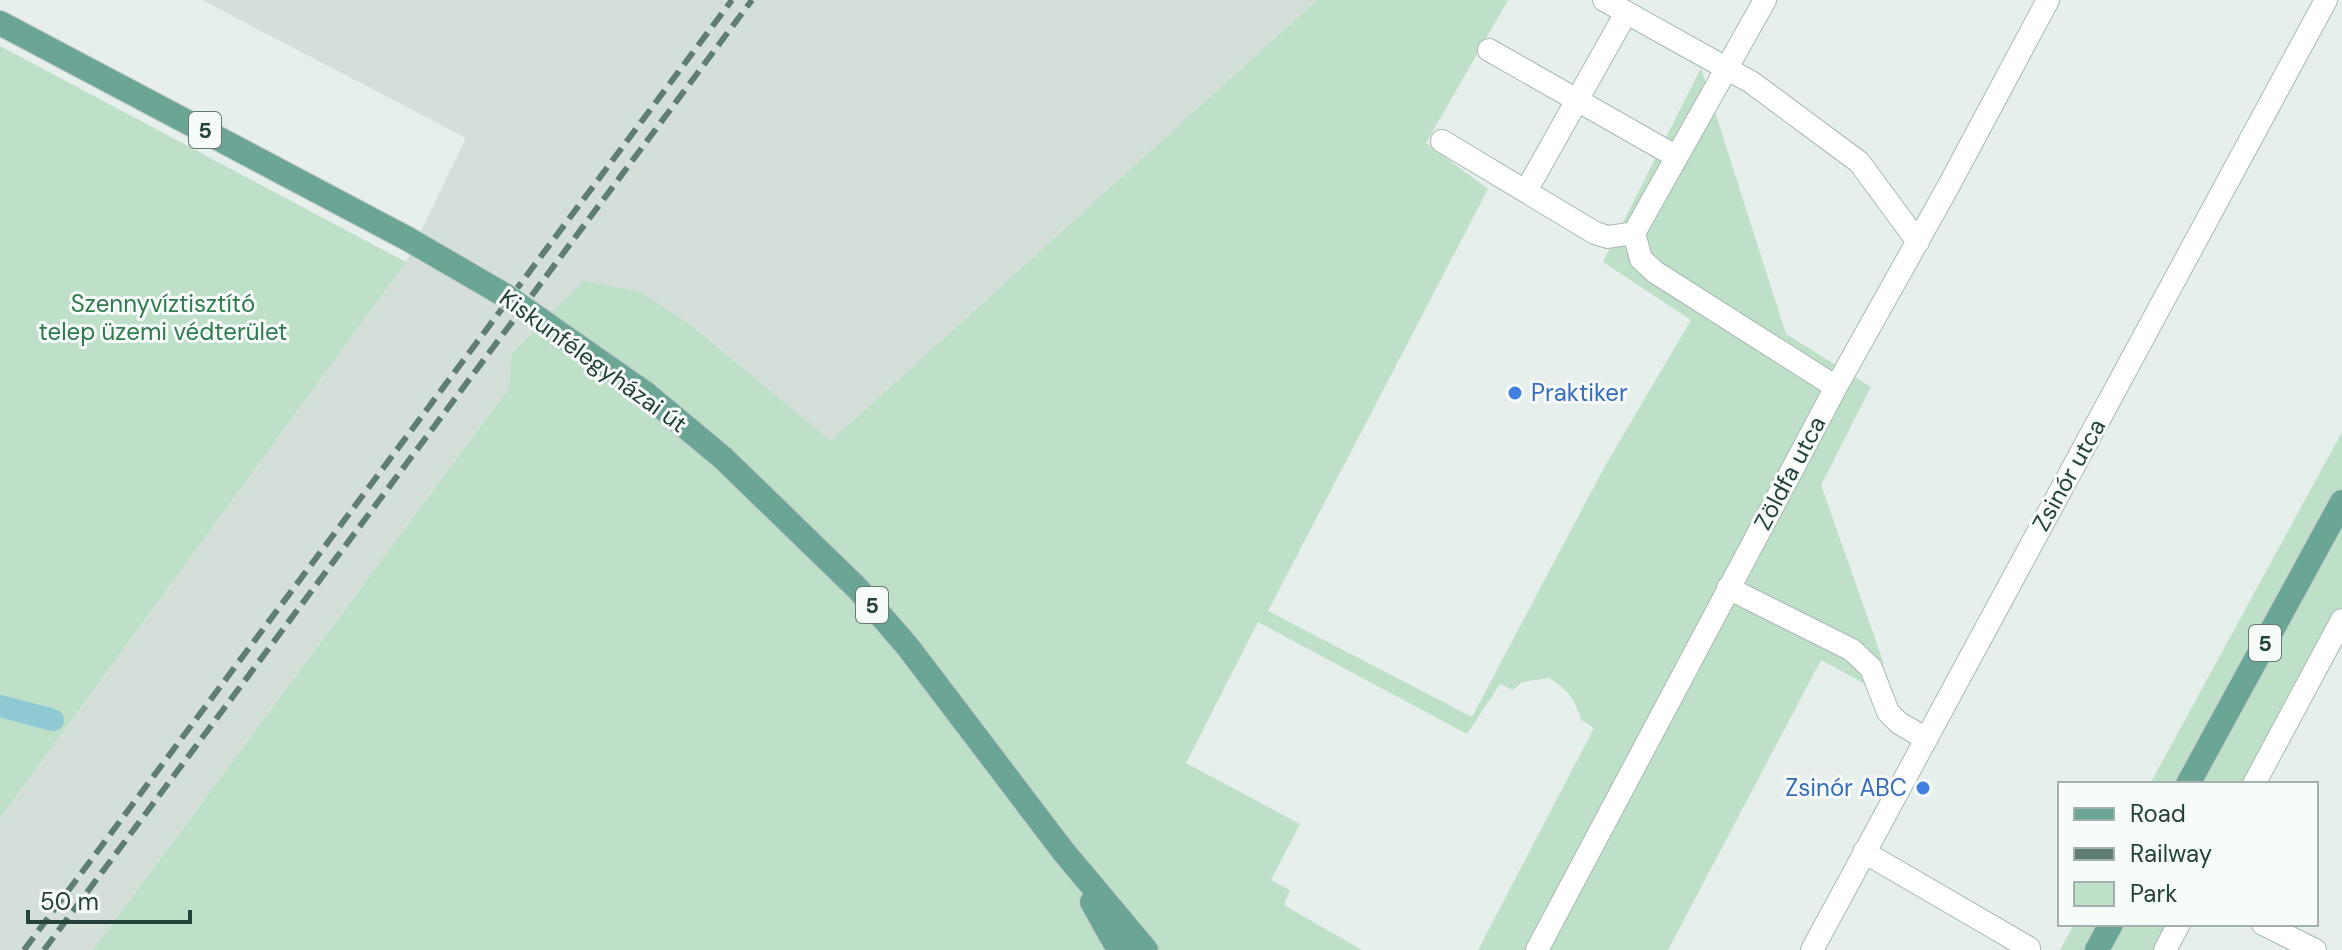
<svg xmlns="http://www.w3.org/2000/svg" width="2342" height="950" font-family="'DM Sans',sans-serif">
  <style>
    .built { fill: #d4dfda }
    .green { fill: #bfe0c8 }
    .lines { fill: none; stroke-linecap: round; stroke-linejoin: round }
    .canal { stroke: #8ec9d4; stroke-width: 22 }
    .minor-casing { stroke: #a8b8b2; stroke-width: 24 }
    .primary-casing { stroke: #c2cac8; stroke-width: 26 }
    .minor { stroke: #fff; stroke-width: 22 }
    .primary { stroke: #6aa596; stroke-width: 24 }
    .rail { stroke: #5f7d75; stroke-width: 6; stroke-dasharray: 16 8; stroke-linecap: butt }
    .primary-bridge-casing { stroke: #c2cac8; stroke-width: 26; stroke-linecap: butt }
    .primary-bridge { stroke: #6aa596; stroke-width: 24 }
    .shop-dot { fill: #3f7fe0; stroke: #f7fbf9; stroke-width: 3 }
    .labels { text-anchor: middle; stroke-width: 6; stroke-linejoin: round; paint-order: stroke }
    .shield { fill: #f7fbf9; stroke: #637a73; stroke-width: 2 }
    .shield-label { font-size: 22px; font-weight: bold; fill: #24423a }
    .park-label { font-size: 24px; fill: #2d7a4b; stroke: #f7fbf9 }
    .street-label { font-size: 24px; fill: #24423a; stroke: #f7fbf9 }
    .shop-label { font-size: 24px; fill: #366cbe; stroke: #f7fbf9; text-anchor: start }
  </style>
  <rect width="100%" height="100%" fill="#e6efeb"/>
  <path class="built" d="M202,0H1317L831,442L696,328L513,354L509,388L93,950H0V818L406,262L466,138Z"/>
  <path class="green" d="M1317,0H1508L1426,143L1488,189L1268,611L1472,717L1605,466L1691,320L1603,262L1701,68L1786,334L1871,387L1821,485L1884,664L1865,684L1821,660L1668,950H1478L1594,728L1581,720C1575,698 1568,690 1549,678L1522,682L1513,690L1500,684L1467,734L1258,622L1186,763L1300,824L1271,880L1290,890L1284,905L1362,950H93L509,388L512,354L583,281L641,292L695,328L831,441Z
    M0,46L406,262L0,818Z
    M2342,432V629L2260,784H2150Z
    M2074,924H2186L2172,950H2060Z"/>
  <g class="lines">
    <path class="canal" d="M0,706L53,720"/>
    <g class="minor-casing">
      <path id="minor" d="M1604,0L1751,82L1859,162L1918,242
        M1765,0L1634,233L1641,259L1655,272L1836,387
        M1489,50L1677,157
        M1442,141L1595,233L1608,237L1634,233
        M1526,191L1626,13
        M1728,588L1852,650L1871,668L1888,712L1899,723L1925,738
        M2254,784L2342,620
        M1864,852L2029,948
        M2263,924L2315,950
        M1537,950L1836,387L1948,187L2048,0
        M1812,950L2326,0
        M2165,950L2179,924"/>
    </g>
    <g class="primary-casing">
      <path id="primary" d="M0,23L408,239
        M645,393L723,458L858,589L908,647L1063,851L1146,950
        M2188,784L2342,502
        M1092,902L1119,950
        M2097,950L2111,924"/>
    </g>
    <use href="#minor" class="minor"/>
    <use href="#primary" class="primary"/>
    <path class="rail" d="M24,950L732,0
      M44,950L752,0"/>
    <g class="primary-bridge-casing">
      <path id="primary-bridge" d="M408,239L506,296L645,393"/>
    </g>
    <use href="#primary-bridge" class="primary-bridge"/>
  </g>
  <g class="shop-dot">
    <circle cx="1515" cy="393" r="8"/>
    <circle cx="1923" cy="788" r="8"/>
  </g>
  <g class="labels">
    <g class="shield">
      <rect x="189" y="112" width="32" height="36" rx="6"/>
      <rect x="856" y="587" width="32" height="36" rx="6"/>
      <rect x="2249" y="625" width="32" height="36" rx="6"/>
    </g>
    <g class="shield-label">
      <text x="205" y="138">5</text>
      <text x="872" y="613">5</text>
      <text x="2265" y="651">5</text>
    </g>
    <g class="park-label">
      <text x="163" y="312">Szennyvíztisztító<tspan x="163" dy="28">telep üzemi védterület</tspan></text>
    </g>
    <g class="street-label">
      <text transform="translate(593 361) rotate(36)" y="8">Kiskunfélegyházai út</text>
      <text transform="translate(1790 473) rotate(-62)" y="8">Zöldfa utca</text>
      <text transform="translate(2069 475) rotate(-61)" y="8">Zsinór utca</text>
    </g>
    <g class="shop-label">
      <text x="1531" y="401">Praktiker</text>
      <text x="1907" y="796" text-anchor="end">Zsinór ABC</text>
    </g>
  </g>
  <rect x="2058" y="782" width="260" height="144" fill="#f7fbf9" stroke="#a3b1ad" stroke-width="2"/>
  <rect x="2074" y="808" width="40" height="12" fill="#6aa596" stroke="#a3b1ad" stroke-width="2"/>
  <text x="2130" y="822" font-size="24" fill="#24423a">Road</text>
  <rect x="2074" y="848" width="40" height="12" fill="#5f7d75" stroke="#a3b1ad" stroke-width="2"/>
  <text x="2130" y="862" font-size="24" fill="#24423a">Railway</text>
  <rect x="2074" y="882" width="40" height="24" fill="#bfe0c8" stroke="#a3b1ad" stroke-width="2"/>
  <text x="2130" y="902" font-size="24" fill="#24423a">Park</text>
  <path d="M28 910v12h162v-12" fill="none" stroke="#24423a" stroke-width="4"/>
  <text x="40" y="910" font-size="24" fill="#24423a" stroke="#f7fbf9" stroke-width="6" paint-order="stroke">50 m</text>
</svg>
